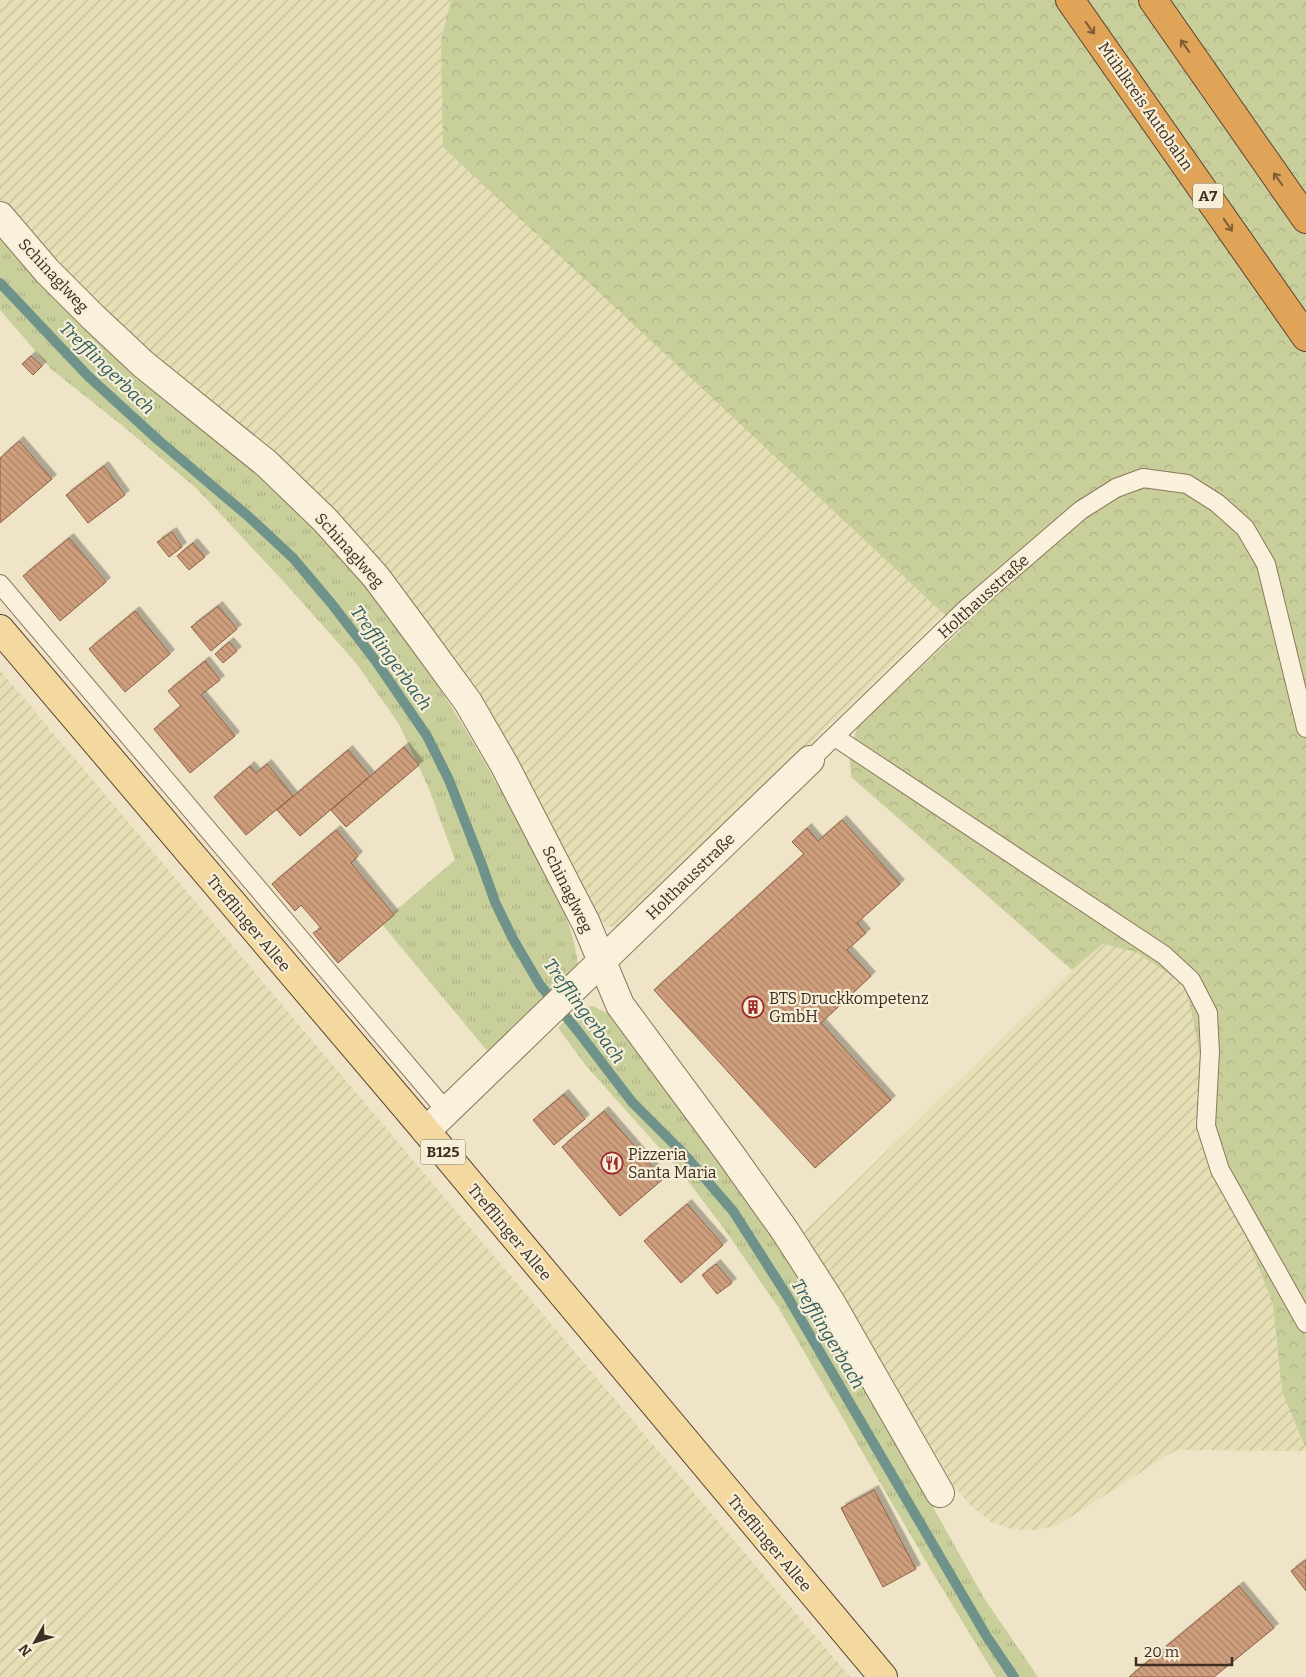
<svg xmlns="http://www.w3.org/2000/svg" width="1306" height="1677" font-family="Bitter,serif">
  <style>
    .farmland { fill: url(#farmland-furrows) }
    .grass { fill: url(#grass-tufts) }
    .forest { fill: url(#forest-crowns) }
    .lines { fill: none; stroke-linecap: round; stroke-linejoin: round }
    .stream { stroke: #6f938a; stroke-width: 10 }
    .building { fill: url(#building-back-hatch); stroke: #8d5f41; filter: url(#shadow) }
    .lane-casing { stroke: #8d765c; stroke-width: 20 }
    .street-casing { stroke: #8d765c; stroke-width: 30 }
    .primary-casing { stroke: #5b4430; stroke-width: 30 }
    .highway-casing { stroke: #5b4430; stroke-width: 30 }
    .lane { stroke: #faf1dc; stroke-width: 18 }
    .street { stroke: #faf1dc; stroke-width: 28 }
    .primary { stroke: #f3d9a0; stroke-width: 28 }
    .highway { stroke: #e0a458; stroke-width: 28 }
    .oneway { stroke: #7e5d36 }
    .labels { text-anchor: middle; stroke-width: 4.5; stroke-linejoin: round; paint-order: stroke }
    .shield { fill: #f7eed8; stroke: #756857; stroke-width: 1 }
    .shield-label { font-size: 15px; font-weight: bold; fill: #3d2e20 }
    .street-label { font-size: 16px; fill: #3d2e20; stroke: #f7eed8 }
    .poi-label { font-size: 16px; fill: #3d2e20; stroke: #f7eed8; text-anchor: start }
    .water-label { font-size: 18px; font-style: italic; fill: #2f5d5a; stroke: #f7eed8 }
  </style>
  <defs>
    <pattern id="farmland-furrows" width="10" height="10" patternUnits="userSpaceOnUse" patternTransform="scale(1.25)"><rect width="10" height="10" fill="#e6deb5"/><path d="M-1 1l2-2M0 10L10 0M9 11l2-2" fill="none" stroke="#c6bf9b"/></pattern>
    <pattern id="grass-tufts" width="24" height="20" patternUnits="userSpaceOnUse" patternTransform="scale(1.25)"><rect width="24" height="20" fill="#c9cf9b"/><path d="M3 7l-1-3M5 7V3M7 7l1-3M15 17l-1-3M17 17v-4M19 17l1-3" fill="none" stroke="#aeb285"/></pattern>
    <pattern id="forest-crowns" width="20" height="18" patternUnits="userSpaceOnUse" patternTransform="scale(1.25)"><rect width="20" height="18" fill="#c9cf9b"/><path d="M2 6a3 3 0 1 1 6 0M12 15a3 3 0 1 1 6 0" fill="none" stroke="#aeb285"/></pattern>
    <pattern id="building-back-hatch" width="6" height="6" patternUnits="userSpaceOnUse" patternTransform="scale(1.25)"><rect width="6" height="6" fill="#cf9f7d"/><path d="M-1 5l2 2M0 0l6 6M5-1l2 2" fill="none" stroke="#a98266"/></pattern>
    <filter id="shadow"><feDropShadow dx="4.5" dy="-4.5" stdDeviation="0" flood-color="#0004"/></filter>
  </defs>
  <rect width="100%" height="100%" fill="#f0e4c8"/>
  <path class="farmland" d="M0,0H451L441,40L444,147L944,614L638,912L622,926L608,927L595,913L439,646L24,229L0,200Z
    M0,670L611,1395L850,1677H0Z
    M1103,944L1136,951L1184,984L1191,1010L1202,1067L1249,1243L1273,1304L1282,1392L1306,1451L1176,1450L1058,1525L1035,1530L1012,1529L991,1522L970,1505L953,1484L860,1324L802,1234L1072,970Z"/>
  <path class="grass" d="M0,232C65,292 130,353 195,413C243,457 292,500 335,549C406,629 462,719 513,813C539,861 572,910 578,965L489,1053L381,923L455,860L429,789L399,724L356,663L285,583L197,489L124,427L51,369L0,310Z
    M593,1006L609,1014L624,1033L719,1159L780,1246L828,1320L984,1598L1038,1677H996L931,1570L778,1307L725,1230L681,1172L587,1067L558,1028L579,1008Z"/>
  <path class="forest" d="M451,0H1306V1449L1282,1392L1273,1304L1249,1243L1212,1174L1197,1125L1202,1067L1191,1010L1184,984L1136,952L1103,944L1072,970L851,777L849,751L858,726L961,630L443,147L441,40Z"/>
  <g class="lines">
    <path class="stream" d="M0,283L88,376L157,439L249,517L293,558L331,603L375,660L427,736L449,780L482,865L495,902L513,939L540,985L577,1030L632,1102L683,1153L733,1211L786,1294L987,1637L1014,1677"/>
  </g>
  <path class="building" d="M31,356L42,366L33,375L22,364Z
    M19,441L52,479L0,523V458Z
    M104,466L125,495L88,523L66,495Z
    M172,532L182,547L169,557L157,542Z
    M69,538L106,582L60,621L23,576Z
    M193,543L205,557L189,570L177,556Z
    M218,606L237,629L211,651L191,627Z
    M135,611L170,654L125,692L89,649Z
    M229,642L237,651L223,663L215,654Z
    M205,661L220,680L201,695L235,736L190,773L154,729L181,706L168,691Z
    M404,747L419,765L346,827L331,810Z
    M348,750L370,776L300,836L277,810Z
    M267,764L293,796L246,835L214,797L250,766L256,773Z
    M842,820L900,884L857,923L866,933L847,950L871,976L821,1023L891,1100L815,1168L654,990L804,854L792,842L807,828L818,841Z
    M336,830L358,856L351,863L394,915L338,963L313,933L321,928L301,905L295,911L272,884Z
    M564,1094L585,1119L554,1145L533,1120Z
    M604,1111L663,1179L620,1216L562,1147Z
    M687,1204L723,1245L681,1283L644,1241Z
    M716,1264L732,1283L717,1294L702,1275Z
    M874,1490L916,1569L883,1587L841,1508Z
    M1306,1560V1591L1291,1571Z
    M1239,1586L1274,1628L1214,1677H1129Z"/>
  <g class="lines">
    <g class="lane-casing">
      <path id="lane" d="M0,584L447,1112
        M835,737L1164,955L1191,980L1208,1013L1210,1052L1206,1126L1220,1170L1306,1323
        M810,760L967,608L1081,510L1116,488L1143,478L1187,484L1217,503L1245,528L1266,564L1306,728"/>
    </g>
    <g class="street-casing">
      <path id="street" d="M0,216L47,271L93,317L143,364L267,464L325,520L376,577L419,635L468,702L505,766L586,923L620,1005L728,1151L785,1231L830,1301L940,1493
        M426,1131L810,760"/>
    </g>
    <g class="primary-casing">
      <path id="primary" d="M0,629L426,1131L883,1677"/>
    </g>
    <g class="highway-casing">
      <path id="highway" d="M1070,0L1306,337
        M1153,0L1306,219"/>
    </g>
    <use href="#lane" class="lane"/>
    <use href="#street" class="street"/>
    <use href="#primary" class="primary"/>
    <use href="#highway" class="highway"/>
  </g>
  <defs><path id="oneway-shaft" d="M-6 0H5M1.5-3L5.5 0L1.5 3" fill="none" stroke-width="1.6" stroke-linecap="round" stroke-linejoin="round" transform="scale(1.25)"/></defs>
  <g class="oneway">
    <use href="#oneway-shaft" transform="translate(1090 28) rotate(54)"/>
    <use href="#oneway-shaft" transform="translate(1185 46) rotate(-125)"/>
    <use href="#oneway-shaft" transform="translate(1278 179) rotate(-125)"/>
    <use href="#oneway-shaft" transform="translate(1228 225) rotate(55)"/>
  </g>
  <defs>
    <g id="building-ring" transform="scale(1.125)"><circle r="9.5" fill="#f7eed8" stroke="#9e2a2b" stroke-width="1.5"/><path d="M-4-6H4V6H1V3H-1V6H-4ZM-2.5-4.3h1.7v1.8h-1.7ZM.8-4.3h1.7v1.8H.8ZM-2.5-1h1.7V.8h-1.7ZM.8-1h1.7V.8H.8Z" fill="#9e2a2b"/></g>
    <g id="restaurant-ring" transform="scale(1.125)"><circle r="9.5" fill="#f7eed8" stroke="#9e2a2b" stroke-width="1.5"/><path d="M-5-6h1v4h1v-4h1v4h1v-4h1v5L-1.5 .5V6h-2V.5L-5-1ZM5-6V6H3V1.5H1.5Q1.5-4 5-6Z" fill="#9e2a2b"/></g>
  </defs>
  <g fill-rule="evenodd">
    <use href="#building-ring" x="753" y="1007"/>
    <use href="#restaurant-ring" x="612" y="1163"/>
  </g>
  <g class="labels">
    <g class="shield">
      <rect x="1193" y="183.5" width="30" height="25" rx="4"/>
      <rect x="420.5" y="1139.5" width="45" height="25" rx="4"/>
    </g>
    <g class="shield-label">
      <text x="1208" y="201">A7</text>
      <text x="443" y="1157">B125</text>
    </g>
    <g class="street-label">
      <text transform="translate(1146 106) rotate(55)" y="6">Mühlkreis Autobahn</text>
      <text transform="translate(54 275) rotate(47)" y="6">Schinaglweg</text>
      <text transform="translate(350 550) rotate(48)" y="6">Schinaglweg</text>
      <text transform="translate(983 596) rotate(-42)" y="6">Holthausstraße</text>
      <text transform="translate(690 876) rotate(-44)" y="6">Holthausstraße</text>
      <text transform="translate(568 889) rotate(64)" y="6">Schinaglweg</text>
      <text transform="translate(249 923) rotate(50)" y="6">Trefflinger Allee</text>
      <text transform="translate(510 1232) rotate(50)" y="6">Trefflinger Allee</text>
      <text transform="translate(770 1543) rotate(50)" y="6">Trefflinger Allee</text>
    </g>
    <g class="poi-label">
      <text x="769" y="1004">BTS Druckkompetenz<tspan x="769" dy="18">GmbH</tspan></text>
      <text x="628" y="1160">Pizzeria<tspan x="628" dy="18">Santa Maria</tspan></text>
    </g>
    <g class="water-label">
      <text transform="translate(107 368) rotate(44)" y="6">Trefflingerbach</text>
      <text transform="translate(391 658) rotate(54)" y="6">Trefflingerbach</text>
      <text transform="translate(584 1011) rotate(54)" y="6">Trefflingerbach</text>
      <text transform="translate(828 1334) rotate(59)" y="6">Trefflingerbach</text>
    </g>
  </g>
  <g transform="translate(35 1642) rotate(231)" stroke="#f7eed8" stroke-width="4" paint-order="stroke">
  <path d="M0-4L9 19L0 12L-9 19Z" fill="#3d2e20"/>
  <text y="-8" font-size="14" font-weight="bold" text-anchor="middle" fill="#3d2e20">N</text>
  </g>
  <path d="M1136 1657v8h96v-8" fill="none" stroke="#3d2e20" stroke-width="2.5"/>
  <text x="1144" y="1657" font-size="15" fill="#3d2e20" stroke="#f7eed8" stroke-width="4" paint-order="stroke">20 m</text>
</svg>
